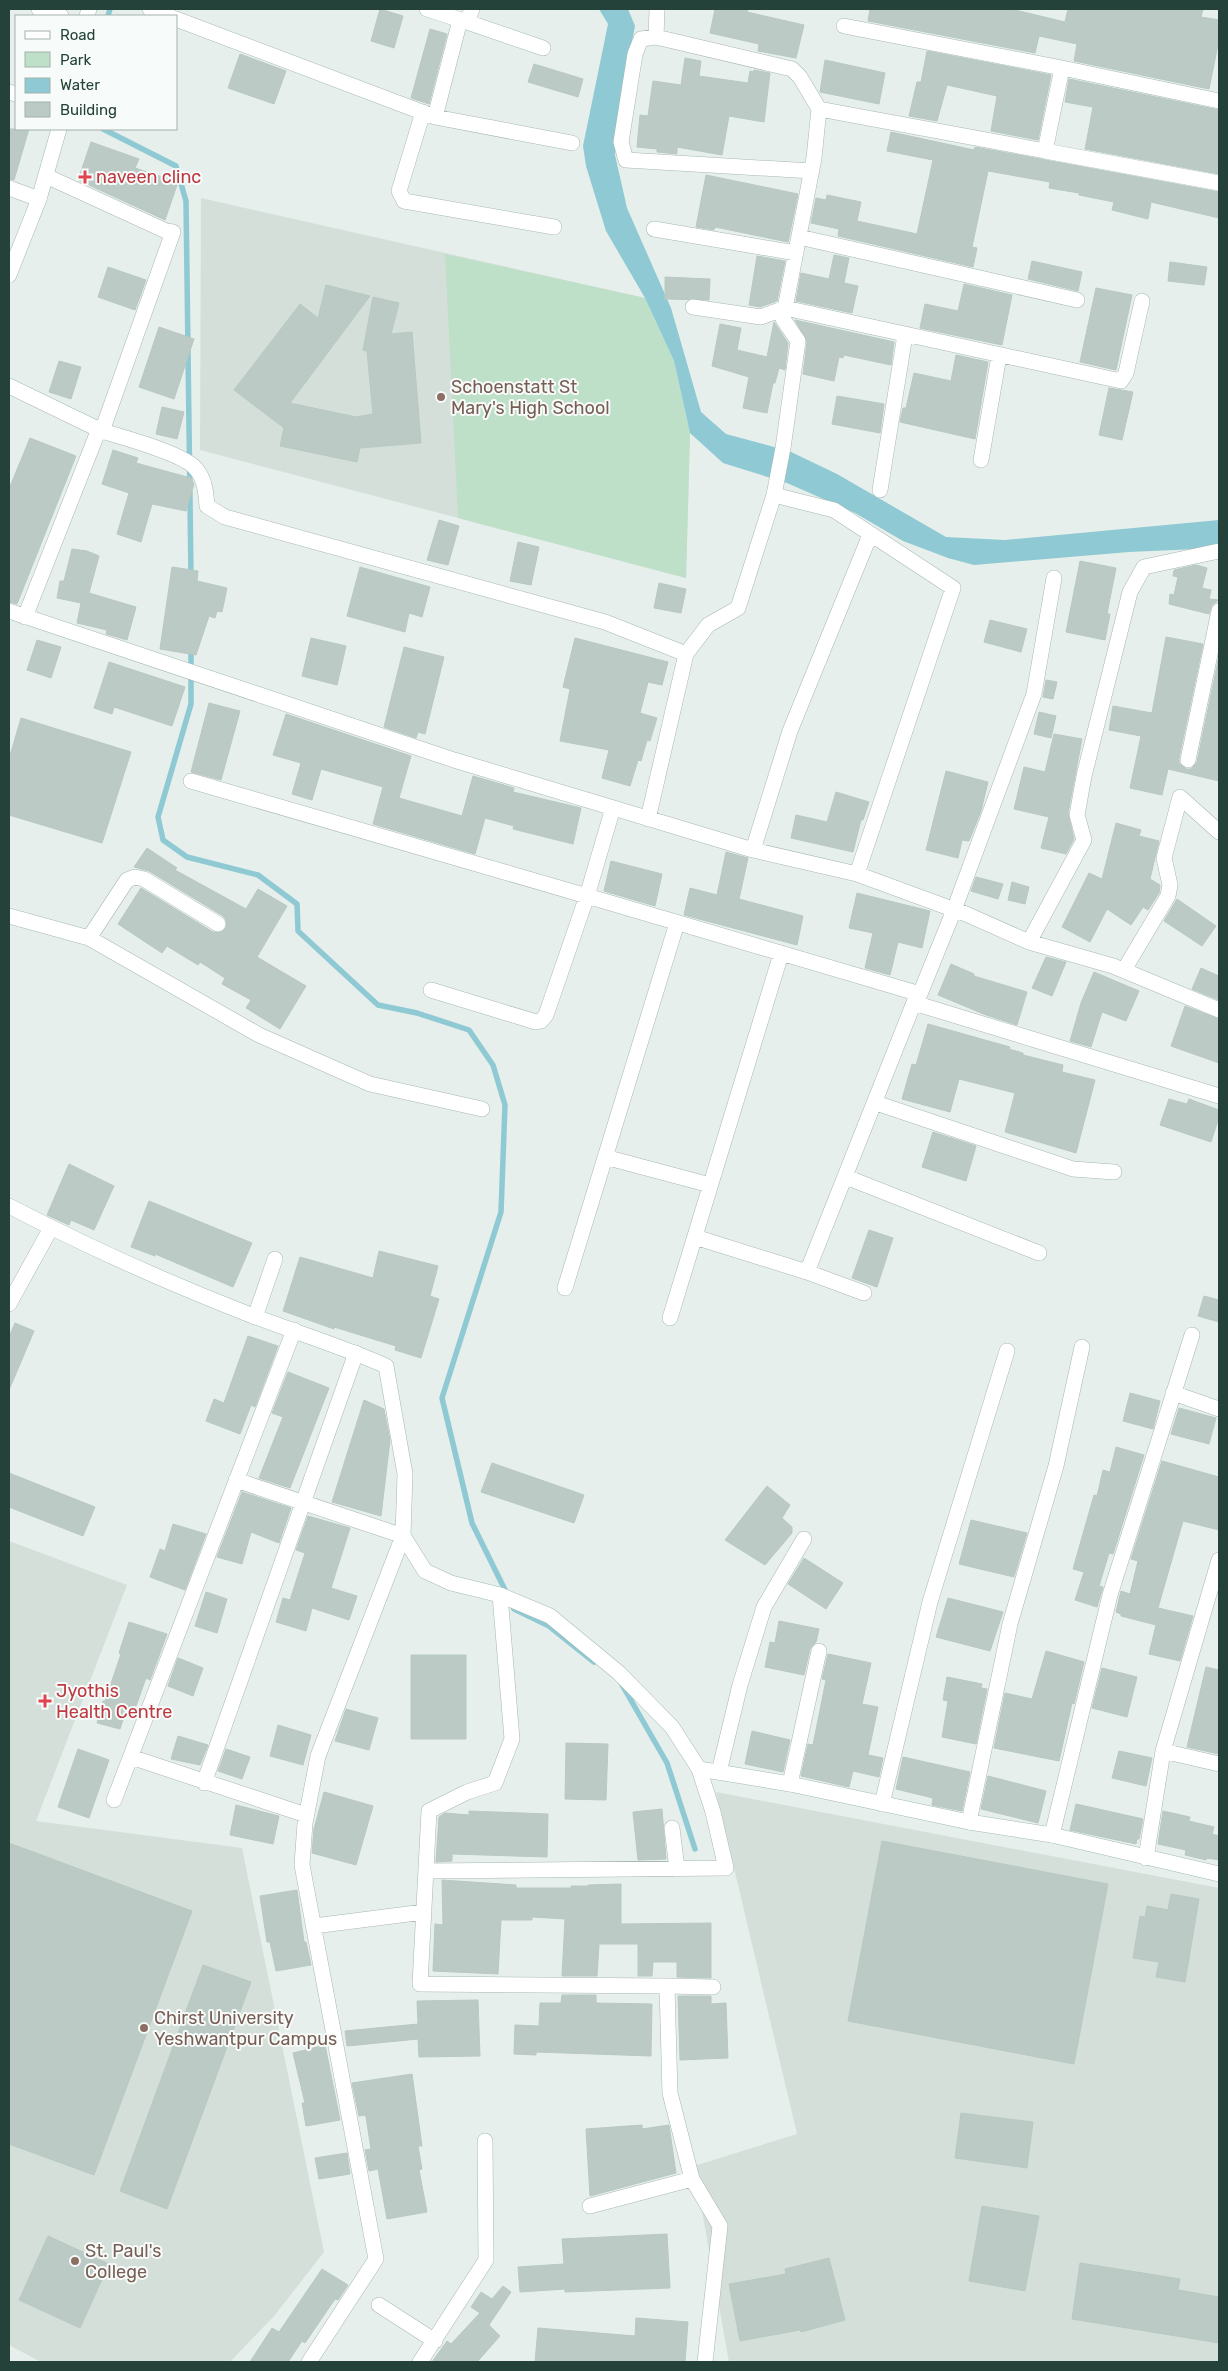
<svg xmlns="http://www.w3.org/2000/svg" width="1228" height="2371" font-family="Rubik,sans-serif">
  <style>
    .built { fill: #d4dfda }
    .green { fill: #bfe0c8 }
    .water { fill: #8ec9d4 }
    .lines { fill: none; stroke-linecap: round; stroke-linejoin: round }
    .stream { stroke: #8ec9d4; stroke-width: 5.5 }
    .building { fill: #bbcac4; stroke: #b8c9c2 }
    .street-casing { stroke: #a8b8b2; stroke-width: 16 }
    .secondary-casing { stroke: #a4bbb3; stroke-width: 16 }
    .street { stroke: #fff; stroke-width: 15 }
    .secondary { stroke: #fff; stroke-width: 15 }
    .health-dot { fill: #e0444e; stroke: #f7fbf9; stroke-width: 2 }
    .education-dot { fill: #8d6e63; stroke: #f7fbf9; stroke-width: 2 }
    .labels { text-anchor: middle; stroke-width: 4; stroke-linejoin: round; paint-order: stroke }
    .health-label { font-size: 18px; fill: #be3a42; stroke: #f7fbf9; text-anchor: start }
    .education-label { font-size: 18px; fill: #785e54; stroke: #f7fbf9; text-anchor: start }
  </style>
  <rect width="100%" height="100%" fill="#e6efeb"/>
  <path class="built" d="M201,198L645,298L690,433L686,578L200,450Z
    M9,1541L127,1585L36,1821L242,1848L324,2252L275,2315L230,2362H41L9,2345Z
    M716,1792L1219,1888V2362H729L694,2166L797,2134Z"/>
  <path class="green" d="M445,254L645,298L674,361L690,433L686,578L458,518Z"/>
  <path class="water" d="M599,9H628L635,26L617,122L615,155L627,208L671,308L701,412L726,434L789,451L837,474L946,537L1005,540L1219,520V548L1129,552L974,565L948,558L903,541L855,513L787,483L723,463L690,433L674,361L645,298L606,231L586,166L583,146L608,24Z"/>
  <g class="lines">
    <path class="stream" d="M108,16L110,9
      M103,129L176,166L186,201L191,576
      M191,648V704L158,817L163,840L187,857L258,875L297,904L298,931L378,1005L417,1013L469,1030L493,1065L505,1105L501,1212L442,1398L472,1523L507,1594
      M512,1605L514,1609L549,1626L594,1662
      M621,1683L667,1763L695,1849"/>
  </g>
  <path class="building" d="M380,9L403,16L394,48L371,41Z
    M715,9H748L747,12L804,25L796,58L758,51L759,44L710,33Z
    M870,9H1011L1065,22L1068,9H1203L1201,17L1219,20V40L1209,89L1074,61L1077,44L1039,36L1035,53L868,21Z
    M430,29L447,34L429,104L411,98Z
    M927,51L1051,75L1038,140L991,131L997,96L947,85L937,121L909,116L917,82H921Z
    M240,54L286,71L274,104L228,88Z
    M685,58L701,61L699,76L748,83L750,71L753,72L754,70L770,73L764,122L729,116L722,155L677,147V154L657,152V149L637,147L640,115L648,116L653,81L681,85Z
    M825,60L885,73L879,104L820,92Z
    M534,64L583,79L578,97L528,82Z
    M1069,79L1219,110V174L1085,149L1093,107L1065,102Z
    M9,129H29L14,180L9,179Z
    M891,132L974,150L975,147L1219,192V218L1151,202L1148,219L1112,210L1114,202L1079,195V193L1049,188L1050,182L988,171L972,247L977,248L973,267L838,236L839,229L811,223L816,198L826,200L827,195L861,202L857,221L917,234L933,160L887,151Z
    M91,142L139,159L135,168L178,182L165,220L78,180Z
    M706,175L798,194L788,242L715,227L714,230L696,227Z
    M834,255L849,258L844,283L858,286L852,313L796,301L801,273L829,279Z
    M757,256L785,261L777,301L760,307L749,305Z
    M1032,261L1082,272L1078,291L1028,279Z
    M1170,262L1207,267L1204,285L1168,281Z
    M108,267L146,280L135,310L98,297Z
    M665,277L710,279L709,300L665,299Z
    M964,284L1012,295L1002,345L920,328L925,304L958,311Z
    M326,285L370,296L290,403L356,417L373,414L367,351L363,350L373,297L399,303L391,334L412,332L421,443L360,448L357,462L280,446L284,428L234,390L300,304L318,318Z
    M1096,288L1132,295L1116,370L1080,362Z
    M795,320L894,342L891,365L844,355L843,358L839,357L834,381L803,374L807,342Z
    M774,322L788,343L785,370L779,368L775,383H773L767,413L743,408L749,377L712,366L720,324L741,328L737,350L767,357Z
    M159,327L194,339L174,399L139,387Z
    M956,355L988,362L975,439L900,422L903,408H906L914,373L951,381Z
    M59,361L81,367L71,399L49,392Z
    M1109,388L1133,392L1122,440L1099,435Z
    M837,396L884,404L880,433L832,424Z
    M162,407L184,412L177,439L156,434Z
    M30,438L76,456L17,604L9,602V489Z
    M113,450L138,458L136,463L191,478L194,484L186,511L152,504L141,542L117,534L129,493L102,484Z
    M439,520L459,526L448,565L427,560Z
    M518,542L539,547L531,585L510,581Z
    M72,549L87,551L99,556L89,593L136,607L127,640L106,634L107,630L77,623L81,603L57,598L60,581H64Z
    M1080,561L1116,568L1107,614H1110L1105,640L1066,632Z
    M1196,565L1207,568L1202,588L1211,590L1209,599L1219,600L1212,605L1209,614L1169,604L1170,594L1174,595L1178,577L1173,576L1174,570Z
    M172,567L198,571L197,581L227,588L222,612L217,611L215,618L209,616L196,655L160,649Z
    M360,567L430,587L422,617L409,613L405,632L347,616Z
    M659,583L686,589L681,613L654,608Z
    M990,620L1027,629L1021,652L984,642Z
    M1166,637L1203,644L1179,758V763L1186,769H1191L1197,762L1219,656V781L1168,769L1162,795L1130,788L1141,736L1109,730L1113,706L1152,713Z
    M311,638L346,646L337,685L302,676Z
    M575,638L668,662L662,685L648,682L640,713L657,718L650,741L647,740L641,761L638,760L630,786L602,778L609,750L560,741L570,689L563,687Z
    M37,640L61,647L51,678L27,670Z
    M404,647L444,657L425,734L418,732L416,738L384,727Z
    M109,662L185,687L172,726L114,707L112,714L94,708Z
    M1046,680L1057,682L1053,699L1043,697Z
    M209,703L240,711L221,780L191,772Z
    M1039,712L1056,716L1051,738L1034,734Z
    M286,714L411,756L399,798L462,816L473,776L514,788L513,792L581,808L573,844L513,829L514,826L485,818L475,854L373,824L383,787L321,769L312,800L292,794L301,763L273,755Z
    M21,718L131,752L102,843L9,815V759Z
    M1054,734L1082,739L1068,813L1074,839L1066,854L1041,848L1049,817L1014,809L1024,767L1045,772Z
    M946,771L988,782L981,811L969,841L962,840L958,858L926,850Z
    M836,792L869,802L863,820H861L853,852L791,838L796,815L827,822Z
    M1116,823L1141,830L1139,836L1159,841L1150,879L1160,885L1159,893L1148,910L1143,907L1131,925L1107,909L1090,942L1062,927L1089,873L1102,879Z
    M147,848L177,868L175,870L246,909L258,889L287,906L257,957L306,986L280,1029L246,1008L251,1000L222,984L225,978L200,962L198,965L167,946L162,953L118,924L141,888L213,932H222L226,928V920L223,916L149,871L134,867Z
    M726,852L748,858L739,899L803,916L797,945L684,915L690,888L717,895Z
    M611,861L662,874L655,906L604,891Z
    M976,877L1003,884L998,899L971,891Z
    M1012,882L1029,887L1025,904L1008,900Z
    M857,893L930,911L922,948L898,942L890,975L865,968L873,933L849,928Z
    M1177,899L1216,926L1202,946L1164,921Z
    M1046,957L1066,962L1052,996L1032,988Z
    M951,964L974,974V976L1027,992L1017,1025L986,1015L938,995Z
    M1201,968L1219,976V1000L1192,989Z
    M1094,972L1139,991L1126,1021L1102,1012L1091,1047L1070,1041L1081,1003Z
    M1185,1006L1219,1019V1063L1171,1046Z
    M928,1024L1010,1047L1009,1049L1023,1053V1055L1063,1065L1062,1072L1095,1080L1076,1153L1005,1132L1015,1093L959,1079L950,1112L902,1099L912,1064L916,1065Z
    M1169,1099L1187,1104L1189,1099L1219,1110V1117L1211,1142L1160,1125Z
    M933,1132L976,1146L966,1181L922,1167Z
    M69,1164L114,1186L94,1230L71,1220L69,1225L47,1215Z
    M149,1201L252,1243L233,1287L155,1254V1256L131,1247Z
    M869,1230L893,1238L877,1287L852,1278Z
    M379,1251L438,1266L430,1296L439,1299L421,1358L395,1350L396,1346L334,1327V1329L283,1311L300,1257L373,1278Z
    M1204,1296L1219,1300V1322L1198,1316Z
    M15,1323L34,1331L9,1390V1337Z
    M248,1336L278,1346L255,1407L251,1405L240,1434L206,1421L214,1399L224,1403Z
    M288,1372L329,1388L290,1488L259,1478L283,1417L272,1413Z
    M1130,1393L1160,1401L1153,1429L1123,1421Z
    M364,1400L384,1409L390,1440L381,1516L332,1502Z
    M1179,1408L1216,1418L1209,1444L1171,1434Z
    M1116,1447L1144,1455L1113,1554L1109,1553L1099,1586L1103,1587L1097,1607L1075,1600L1084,1572L1073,1569L1094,1495L1097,1496L1103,1470L1110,1472Z
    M1162,1461L1219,1477V1530L1183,1521L1158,1608L1193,1616L1180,1661L1149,1654L1156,1625L1121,1616V1614L1116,1612L1121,1591L1130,1594L1138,1561L1131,1559Z
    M492,1463L584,1495L574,1523L481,1492Z
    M9,1473L95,1507L83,1536L9,1507Z
    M767,1486L790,1505L782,1518L792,1527V1533L765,1565L725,1540Z
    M242,1492L291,1508L279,1543L251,1532L242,1564L217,1557Z
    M308,1516L350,1528L331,1588L357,1596L349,1620L312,1608L306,1631L276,1622L283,1598L290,1600L305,1553L296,1550Z
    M971,1520L1027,1533L1014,1577L959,1564Z
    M173,1524L206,1534L185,1590L150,1577L160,1549L165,1551Z
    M804,1558L843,1583L826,1609L788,1584Z
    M206,1592L227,1599L217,1633L195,1626Z
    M948,1598L1003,1612L990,1651L936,1637Z
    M779,1621L819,1629L816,1642L810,1649L804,1675L765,1667L770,1642L775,1643Z
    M129,1622L167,1634L150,1680L146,1678L135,1709L127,1707L120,1729L97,1723L103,1701H105L121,1654L119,1653Z
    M1046,1651L1084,1662L1074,1704L1072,1703L1059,1761L994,1748L1005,1693L1032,1699Z
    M828,1654L871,1663L862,1704L878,1707L868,1755L883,1758L879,1777L853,1771L849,1787L801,1776L808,1744L813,1745L826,1680L822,1679Z
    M411,1655H466V1739H411Z
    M178,1658L203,1668L193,1696L168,1686Z
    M1206,1667L1219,1670V1754L1187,1747Z
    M1102,1668L1137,1677L1127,1717L1092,1708Z
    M947,1677L982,1684L981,1688L987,1689L976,1744L942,1737L948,1701L943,1700Z
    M346,1709L378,1718L369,1750L335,1741Z
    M278,1725L311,1735L303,1765L270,1756Z
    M752,1731L790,1740L783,1772L745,1764Z
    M178,1736L208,1745L200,1765L171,1759Z
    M566,1743L608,1744L606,1800L565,1799Z
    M78,1749L109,1760L89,1818L58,1807Z
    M226,1749L250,1757L242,1779L218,1771Z
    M1119,1751L1152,1758L1146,1786L1112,1778Z
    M903,1757L970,1772L962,1811L932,1805L933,1798L896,1789Z
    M988,1776L1046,1791L1038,1823L981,1809Z
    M324,1792L373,1806L356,1865L312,1853L314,1829Z
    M1076,1804L1143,1819L1139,1839H1137L1136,1844L1070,1830Z
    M236,1805L279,1816L273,1844L230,1835Z
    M662,1809L666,1859L638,1860L633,1812Z
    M469,1811L548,1814L547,1857L452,1854V1861L436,1862L439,1817L445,1813L469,1815Z
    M1163,1811L1190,1817L1189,1821L1214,1827L1212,1834L1219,1836V1860L1207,1858L1206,1860L1185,1855L1186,1850L1158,1844Z
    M882,1841L1108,1884L1074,2064L848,2021Z
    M9,1843L192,1911L94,2175L9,2144Z
    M442,1880L516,1885V1888H571V1886H588V1885L621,1884V1924L711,1923V1978L677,1977V1962H653L652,1976H638V1944H599L597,1976H562L565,1919L532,1917V1920H501L498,1974L433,1971L435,1924L443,1925Z
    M297,1890L304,1942H306L311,1965L276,1971L270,1942H267L260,1896Z
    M1171,1894L1199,1899L1185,1982L1156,1977L1159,1962L1133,1958L1140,1916L1145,1917L1147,1906L1168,1910Z
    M203,1965L251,1982L167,2209L120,2191Z
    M562,1995H596V2003L652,2004L651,2056L536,2052V2055L514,2054L515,2025L539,2026L540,2003H561Z
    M678,1996H711V2004L726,2003L728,2058L680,2060Z
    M478,2000L480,2056L419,2057L418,2039L347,2046L345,2031L418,2024L417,2001Z
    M325,2045L340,2120L306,2126L302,2103H305L293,2053Z
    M412,2074L422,2146H418L422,2169L419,2170L427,2212L387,2219L378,2169L369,2171L365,2150L371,2149L366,2117L365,2115L359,2116L352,2083Z
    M961,2113L1033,2122L1027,2168L955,2158Z
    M642,2125V2129L669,2125L676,2173L590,2196L586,2129Z
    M347,2153L350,2174L319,2179L315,2158Z
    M982,2206L1039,2216L1025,2291L969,2281Z
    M667,2234L670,2288L565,2292V2289L520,2292L518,2267L564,2264L562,2239Z
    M48,2236L109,2264L80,2328L19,2300Z
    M829,2258L845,2320L801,2332L800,2330L740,2341L729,2284L786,2274L785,2269Z
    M1080,2263L1180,2279L1178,2290L1219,2297V2343L1072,2319Z
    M322,2269L348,2285L338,2300L335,2299L305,2343L302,2341L288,2362H250L272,2328L279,2332Z
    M503,2286L511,2292L489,2325L500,2336L477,2362H432L447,2341L451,2344L480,2313L471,2307L481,2292L492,2299Z
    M636,2318L688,2322L685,2362H535L538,2328L635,2336Z"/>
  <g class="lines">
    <g class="street-casing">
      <path id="street" d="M39,9L61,16
        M150,9L170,16
        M427,9L467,22L472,9
        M657,9L656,37L792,69L800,77L819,109L1045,151L1062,68L1219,101
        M176,19L435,117L460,20
        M467,22L543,48
        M844,26L1062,68
        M656,37L641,39L635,54L621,142L626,160L812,171
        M9,92L16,94
        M423,112L399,191L404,201L554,227
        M435,117L572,143
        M1045,151L1219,183
        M9,188L39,199
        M654,229L796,253
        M799,237L1077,300
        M693,307L761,317L785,308L1121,381L1126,373L1142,301
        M9,386L102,431L173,232L166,231L46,176
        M102,431C122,437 185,454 196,469C205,479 206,493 207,506L225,517L605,622L686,654L648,819
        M981,460L999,356
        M880,490L905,335
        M774,495L834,510L953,588L857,874
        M9,611L454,760L753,850L857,874L966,914L1029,942L1113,966L1219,1010
        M25,617L99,429
        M686,654L708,625L738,608L774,495L783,448L798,341L783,319L814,158L819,109
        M1188,760L1219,611
        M191,781L587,896L546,1015L541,1021L536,1022L431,990
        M613,808L587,896L920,994L954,910L1034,694L1054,578
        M753,850L790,731L870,535
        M9,916L89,938L127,880L135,877L144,879L218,924
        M89,938L259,1035L370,1084L482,1109
        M1029,942L1084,840L1077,815L1084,776L1130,592L1144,567L1219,551
        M1124,970L1168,896L1170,885L1164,858L1180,797L1219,832
        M914,1003L1219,1096
        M876,1103L1073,1169L1114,1172
        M605,1157L710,1185
        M846,1177L1039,1253
        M695,1237L807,1272L864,1293
        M807,1272L917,995
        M565,1288L677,923
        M9,1304L51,1228
        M255,1317L275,1259
        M670,1318L781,954
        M1173,1393L1219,1409
        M236,1480L403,1536L318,1756L305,1823L302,1865L376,2259L309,2362
        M500,1595L512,1739L495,1783L467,1792L429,1811L420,1984L667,1986L670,2093L692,2179L720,2226L705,2362
        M1163,1751L1219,1764
        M131,1757L306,1815
        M719,1772L740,1685L764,1607L804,1539
        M204,1783L356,1353
        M790,1784L819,1651
        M114,1800L294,1330
        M882,1804L930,1602L1007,1351
        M969,1822L1010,1624L1056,1466L1082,1347
        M672,1828L677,1869
        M1052,1835L1110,1595L1192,1335
        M1146,1858L1163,1751L1219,1560
        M426,1871L726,1868L713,1812L699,1769
        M314,1926L424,1912
        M667,1986L713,1987
        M590,2206L692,2179
        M379,2305L435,2341
        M420,2362L486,2260L485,2141"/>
    </g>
    <g class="secondary-casing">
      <path id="secondary" d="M87,16L89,9
        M9,275L39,199L59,129
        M9,1206C86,1246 166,1282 248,1314C294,1332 341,1346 386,1366L405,1474L403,1536L425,1571L451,1583L500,1595L550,1616L619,1673L672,1727L699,1769L790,1784L969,1822L1052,1835L1219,1874"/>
    </g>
    <use href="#street" class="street"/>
    <use href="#secondary" class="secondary"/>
  </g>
  <g class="health-dot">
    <path d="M82.5 169.5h5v5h5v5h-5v5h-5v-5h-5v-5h5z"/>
    <path d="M42.5 1693.5h5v5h5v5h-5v5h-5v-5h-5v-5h5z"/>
  </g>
  <g class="education-dot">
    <circle cx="441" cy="397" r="5"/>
    <circle cx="144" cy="2028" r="5"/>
    <circle cx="75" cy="2261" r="5"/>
  </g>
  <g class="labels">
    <g class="health-label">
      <text x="96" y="183">naveen clinc</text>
      <text x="56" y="1697">Jyothis<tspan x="56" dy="21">Health Centre</tspan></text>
    </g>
    <g class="education-label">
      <text x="451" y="393">Schoenstatt St<tspan x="451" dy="21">Mary's High School</tspan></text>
      <text x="154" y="2024">Chirst University<tspan x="154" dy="21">Yeshwantpur Campus</tspan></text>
      <text x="85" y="2257">St. Paul's<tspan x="85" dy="21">College</tspan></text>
    </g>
  </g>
  <rect width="1228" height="2371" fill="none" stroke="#24423a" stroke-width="20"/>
  <rect x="15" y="15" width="162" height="115" fill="#f7fbf9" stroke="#a3b1ad"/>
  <rect x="25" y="31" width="25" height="8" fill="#ffffff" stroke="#a3b1ad"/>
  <text x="60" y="40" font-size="15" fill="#24423a">Road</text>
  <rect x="25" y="52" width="25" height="15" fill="#bfe0c8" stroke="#a3b1ad"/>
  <text x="60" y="65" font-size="15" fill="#24423a">Park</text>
  <rect x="25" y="78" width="25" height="15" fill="#8ec9d4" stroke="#a3b1ad"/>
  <text x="60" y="90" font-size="15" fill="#24423a">Water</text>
  <rect x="25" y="102" width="25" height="15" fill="#bbcac4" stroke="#a3b1ad"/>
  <text x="60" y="115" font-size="15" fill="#24423a">Building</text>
</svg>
